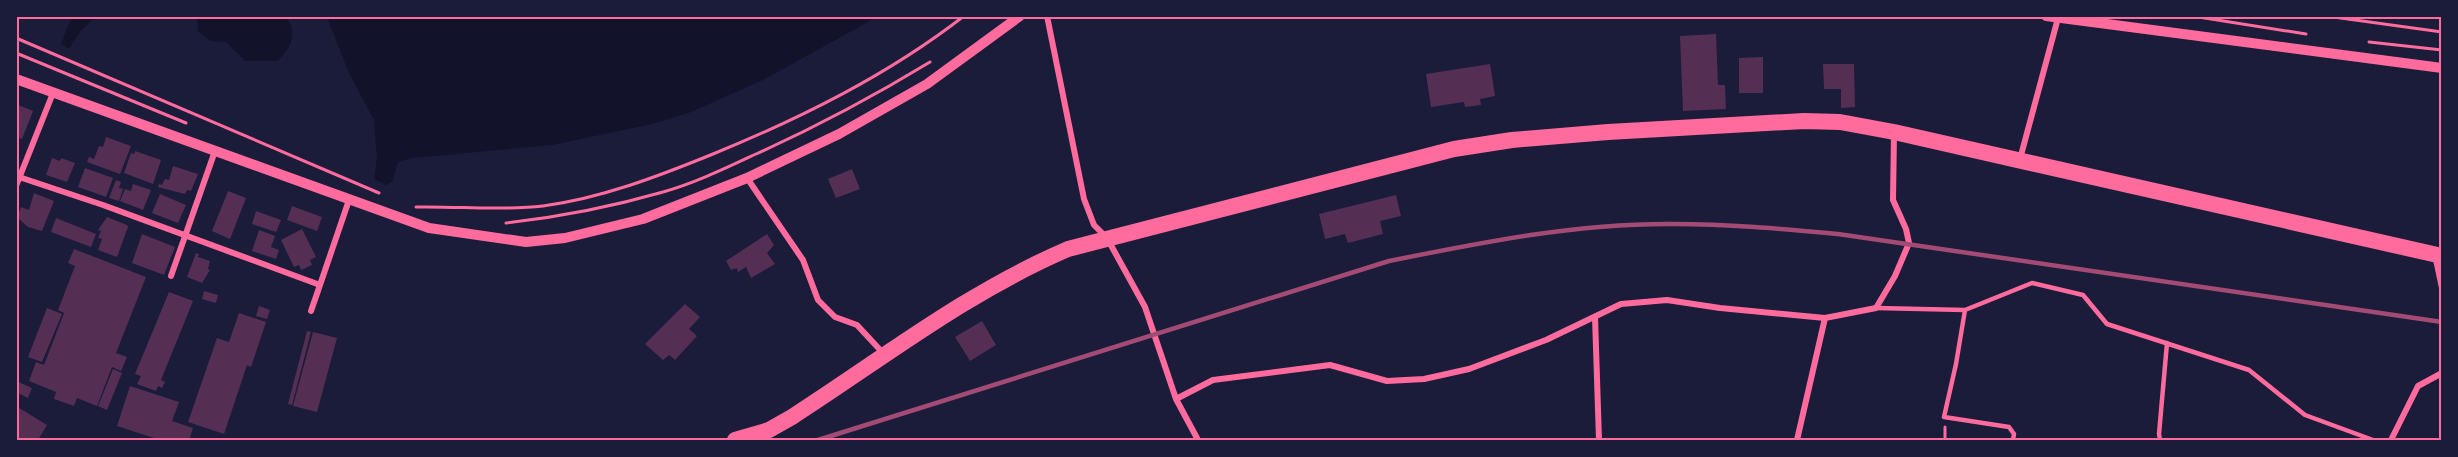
<svg xmlns="http://www.w3.org/2000/svg" width="2458" height="457" font-family="'IBM Plex Sans',sans-serif">
  <style>
    .water { fill: #12122b }
    .building { fill: #542f53 }
    .lines { fill: none; stroke-linecap: round; stroke-linejoin: round }
    .path { stroke: #ff6b9d; stroke-width: 3 }
    .service { stroke: #ff6b9d; stroke-width: 4.5 }
    .minor { stroke: #ff6b9d; stroke-width: 6 }
    .tertiary { stroke: #ff6b9d; stroke-width: 10 }
    .trunk { stroke: #ff6b9d; stroke-width: 16 }
    .rail { stroke: #a44b75; stroke-width: 4.5 }
    .neatline { fill: none; stroke: #ff6b9d; stroke-width: 2 }
  </style>
  <rect width="100%" height="100%" fill="#1b1b3a"/>
  <path class="water" d="M72,16L95,17L79,33L69,49L61,44Z
    M195,17H286C298,32 291,48 278,61H245L226,42L210,41L198,31L197,18Z
    M327,17H877L765,79L691,112L652,124L552,145L412,158L398,162L392,182L386,185L374,179L377,159L374,120L349,73Z"/>
  <path class="building" d="M1716,34L1718,85H1725L1726,109L1683,111L1680,36Z
    M1763,57V93H1739V58Z
    M1490,64L1495,96L1480,99L1481,105L1465,107L1464,102L1431,107L1426,74Z
    M1823,64H1854L1855,107L1841,108V89H1824Z
    M16,104L33,111L22,139L16,137Z
    M106,137L131,146L120,174L87,162L89,157L94,159L99,146L103,147Z
    M135,151L161,160L153,184L124,173L131,153L134,154Z
    M52,158L60,161L61,158L75,163L67,182L46,175Z
    M173,166L198,174L191,191L187,190L185,194L158,187L159,184L162,185L165,179L169,180Z
    M85,168L113,178L106,197L78,187Z
    M852,169L860,189L836,198L828,179Z
    M116,180L121,182L119,188L123,189L119,201L109,198Z
    M133,184L151,190L143,210L120,201L125,189L131,191Z
    M228,191L246,198L230,239L212,231Z
    M34,193L54,201L42,231L28,227L17,217L21,207L29,210Z
    M160,194L186,205L178,223L152,213Z
    M1396,195L1401,216L1380,221L1383,234L1348,243L1345,234L1325,239L1319,214Z
    M292,206L322,217L317,231L287,220Z
    M256,211L281,220L276,232L252,224Z
    M107,217L127,225L128,227L117,257L98,250L102,239L98,238L101,231L98,230Z
    M56,218L96,234L91,247L51,232Z
    M302,229L316,257L310,260L312,265L301,270L299,265L294,267L281,240Z
    M259,230L275,236L271,247L279,250L276,259L252,251Z
    M142,234L175,247L164,275L132,263Z
    M767,234L774,245L767,253L775,264L751,278L746,267L738,272L737,268L731,270L726,261Z
    M74,249L146,277L116,353L127,357L121,371L112,367L97,406L77,398L74,406L54,399L56,392L29,381L36,362L44,365L64,313L58,310L75,266L68,263Z
    M196,253L199,254L198,257L210,261L208,269L210,270L202,283L187,277Z
    M204,291L218,295L216,303L202,299Z
    M169,292L193,301L161,380L165,382L162,388L158,386L156,391L137,384L141,376L135,374Z
    M685,304L700,317L689,329L697,336L675,360L669,355L663,360L645,344Z
    M259,306L270,310L267,319L256,316Z
    M47,308L62,314L42,362L28,357Z
    M239,313L266,322L251,367L247,365L224,434L188,422L217,338L229,342Z
    M982,321L996,345L970,361L955,337Z
    M307,331L311,332L292,405L288,404Z
    M313,332L337,338L317,412L293,406Z
    M113,369L122,373L107,410L98,406Z
    M16,381L32,388L28,398L16,392Z
    M130,386L179,402L172,421L193,428L189,440H160L117,426Z
    M16,406L47,425L38,440H16Z"/>
  <g class="lines">
    <path class="path" d="M2192,16L2306,34
      M2326,16L2442,32
      M16,38L379,193
      M2369,42L2442,50
      M16,53L186,123
      M416,207C458,206 501,211 543,206C602,198 659,176 713,154C801,118 888,75 964,16
      M506,223C559,217 611,207 663,192C695,183 726,168 756,154C816,127 874,96 930,62
      M1945,440V427"/>
    <path class="service" d="M1876,308L1965,310L2032,283L2083,295L2107,324L2249,370L2305,415L2373,440
      M1965,310L1956,364L1944,417L2009,427L2014,434L2013,440
      M2160,440L2159,434L2167,343"/>
    <path class="minor" d="M1047,16L1084,199L1094,225L1107,238L1145,307L1176,399L1198,440
      M2020,159L2058,18
      M16,176L103,205L320,285L349,200
      M747,178L803,260L818,300L835,317L857,325L883,353
      M16,186L53,93
      M2435,255L2442,288
      M171,276L215,151
      M311,311L320,285
      M1595,317L1599,440
      M1176,399L1213,380L1330,365L1387,381L1424,379L1469,369L1546,340L1621,304L1667,300L1720,308L1825,318L1876,308L1895,276L1909,243L1906,229L1893,200L1894,133
      M1797,440L1825,318
      M2391,440L2418,386L2442,373"/>
    <path class="tertiary" d="M2046,16L2442,68
      M16,79L429,228L526,242L565,238L643,219L747,178L839,134L927,84L1020,16"/>
    <path class="trunk" d="M735,440L769,430L792,417C885,357 966,293 1068,249L1454,149L1512,140L1608,132L1804,121L1840,122L1894,132L2442,256"/>
    <path class="rail" d="M818,440L1389,261C1483,242 1578,223 1674,224C1729,224 1783,229 1838,234L2442,322"/>
  </g>
  <rect width="2458" height="457" fill="none" stroke="#1b1b3a" stroke-width="36"/>
  <rect x="18" y="18" width="2422" height="421" class="neatline"/>
</svg>
